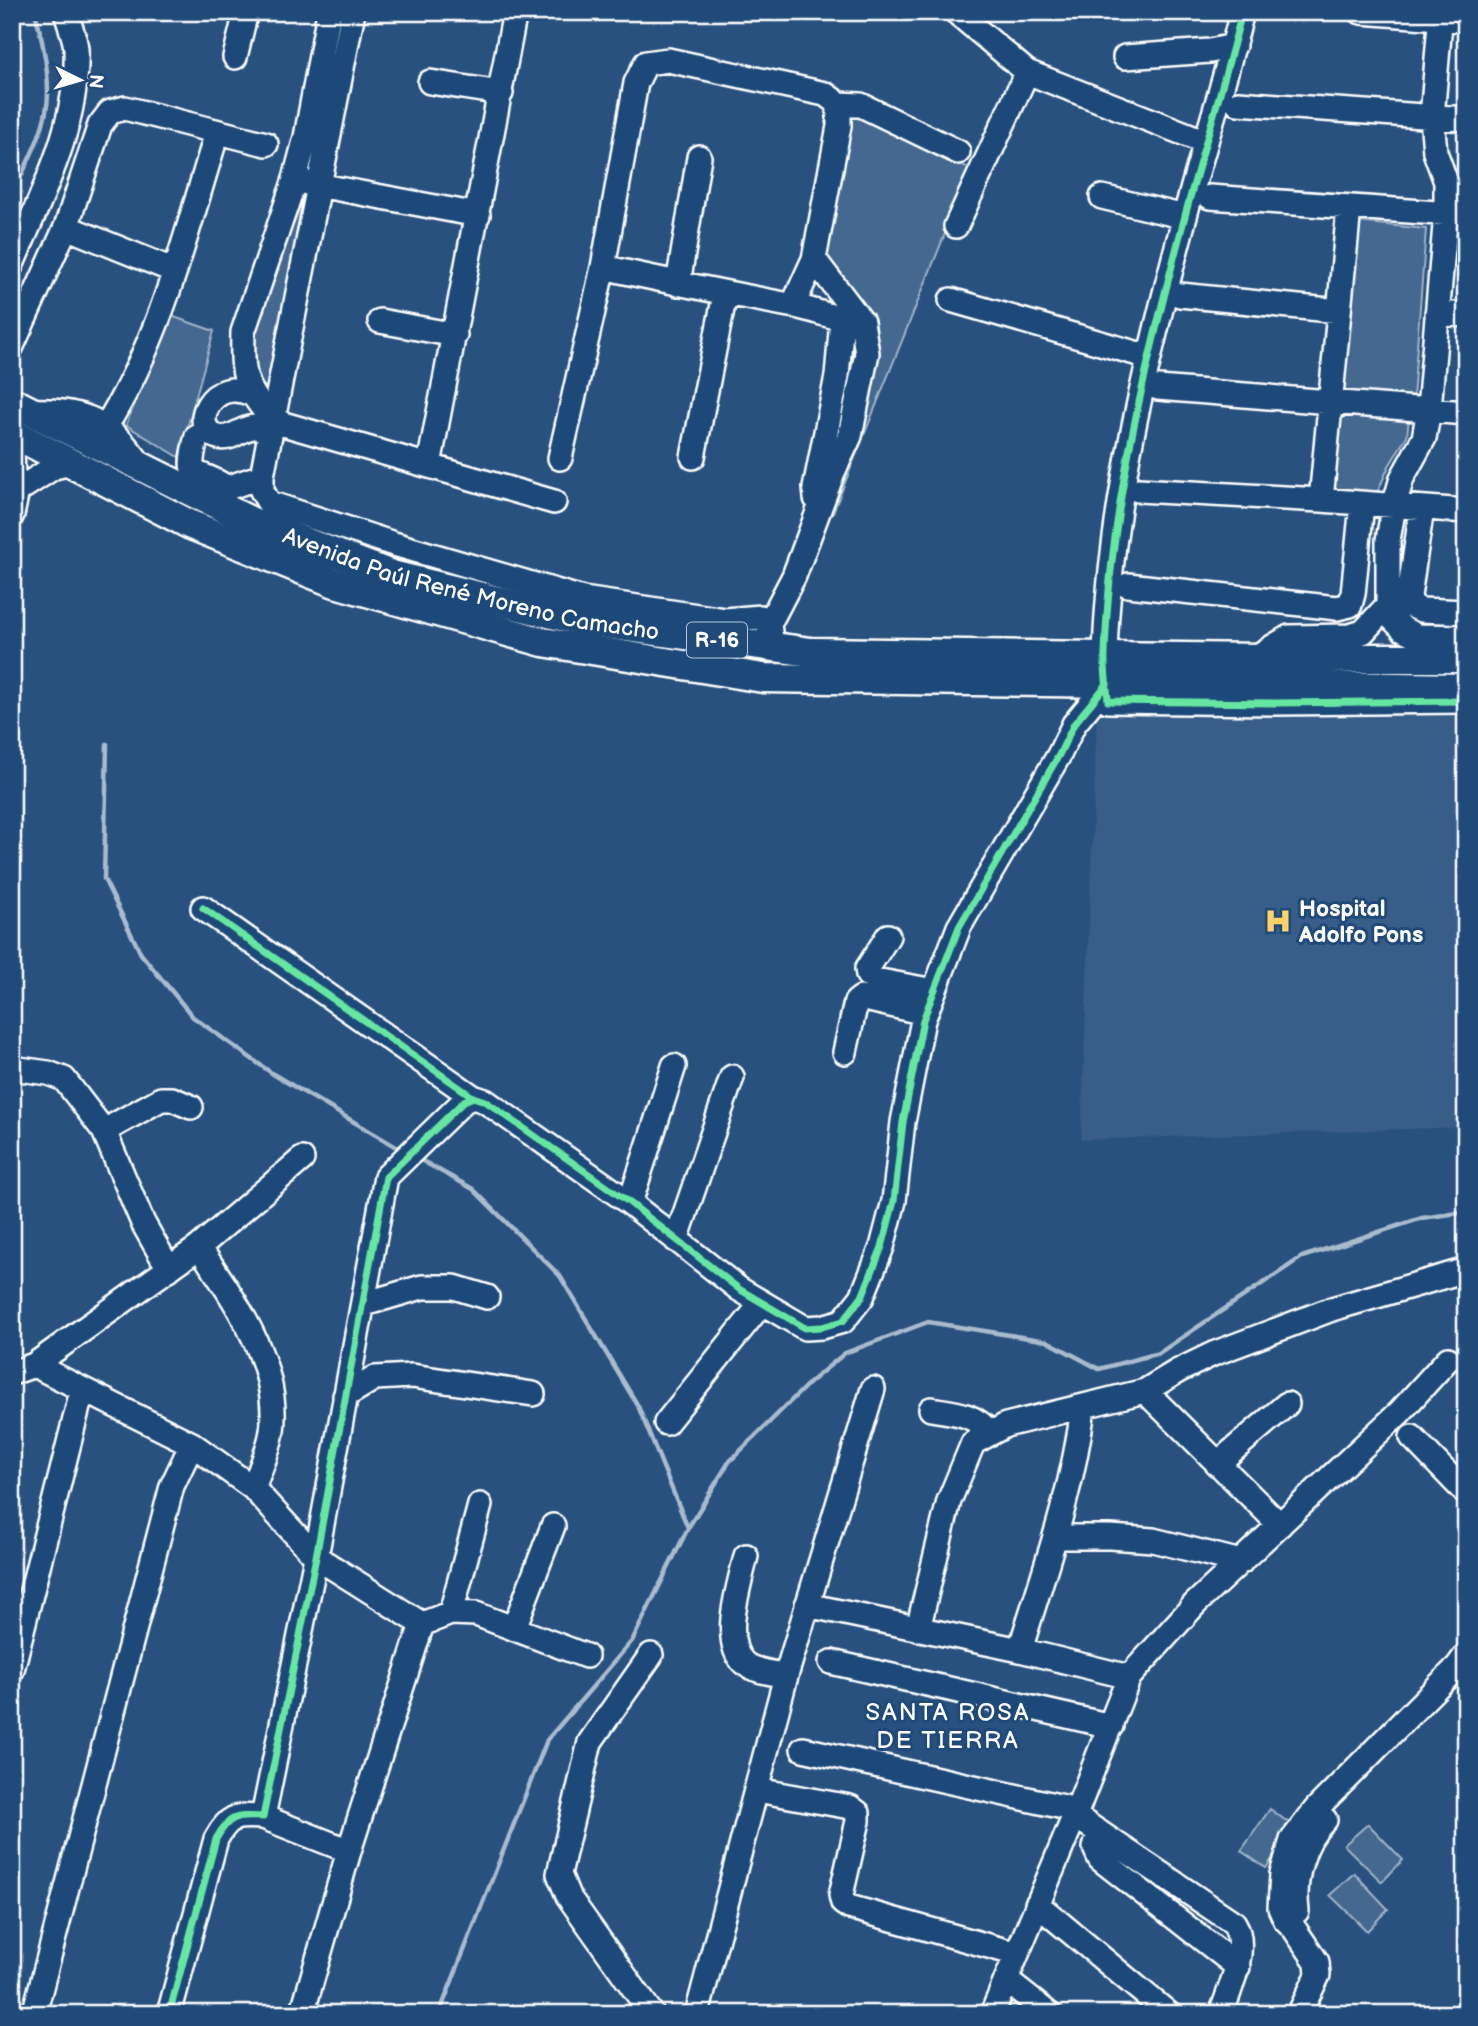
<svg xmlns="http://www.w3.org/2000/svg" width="1478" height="2026" font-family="'Balsamiq Sans',sans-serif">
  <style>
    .built { fill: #375d88 }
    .green { fill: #446890; stroke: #a2b4c8; stroke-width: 2 }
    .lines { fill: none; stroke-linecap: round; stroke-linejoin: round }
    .stream { stroke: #aabbcd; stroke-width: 4.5 }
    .minor-casing { stroke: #fff; stroke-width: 28 }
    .major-casing { stroke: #fff; stroke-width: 33 }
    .minor { stroke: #1f4a7a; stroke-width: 23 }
    .major { stroke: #1f4a7a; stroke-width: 28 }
    .cycleway-casing { stroke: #1f4a7a; stroke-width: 11 }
    .cycleway { stroke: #66e7a1; stroke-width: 7 }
    .labels { text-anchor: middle; stroke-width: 6; stroke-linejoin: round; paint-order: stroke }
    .shield { fill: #1f4a7a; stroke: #bcc9d7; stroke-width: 2 }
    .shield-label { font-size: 21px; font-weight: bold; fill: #fff }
    .street-label { font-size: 23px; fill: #fff; stroke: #1f4a7a }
    .poi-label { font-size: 23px; font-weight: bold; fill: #fff; stroke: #1f4a7a; text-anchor: start }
    .neighbourhood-label { font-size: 24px; letter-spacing: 2px; fill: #fff; stroke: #1f4a7a }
  </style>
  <rect width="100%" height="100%" fill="#28517f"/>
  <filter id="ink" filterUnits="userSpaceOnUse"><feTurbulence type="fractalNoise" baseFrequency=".0143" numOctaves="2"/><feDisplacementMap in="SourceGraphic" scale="14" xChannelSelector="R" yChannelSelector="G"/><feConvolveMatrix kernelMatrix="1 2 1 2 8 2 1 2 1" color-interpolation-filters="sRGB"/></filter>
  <g filter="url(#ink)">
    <path class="built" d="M1466,712V1127L1081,1140L1097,715Z"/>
    <path class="green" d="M853,113L971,169L832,515L825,510L873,357L824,254Z
      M292,203L310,207L272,384L257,389L249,342Z
      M1357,222L1426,229L1413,398L1340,393Z
      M171,316L214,331L179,457L126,425Z
      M1340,413L1409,418L1407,436L1389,466L1377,493L1333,491Z
      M1270,1809L1293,1826L1266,1868L1241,1851Z
      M1368,1824L1403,1860L1382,1882L1344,1845Z
      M1354,1873L1388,1909L1367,1931L1330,1895Z"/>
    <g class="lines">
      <path class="stream" d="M12,195C26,165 48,127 48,93C48,65 42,39 35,12
        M107,744L104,879L141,954L193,1017L273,1074L403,1151
        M417,1158L473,1189L560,1276L638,1406L688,1528
        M439,2014L547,1740L632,1641L688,1528L729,1462L810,1382L845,1353L928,1322L1047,1341L1099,1369L1159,1353L1302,1257L1422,1218L1466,1212"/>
      <g class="minor-casing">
        <path id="minor" d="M329,12L306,137L294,182L243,332C242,379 244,385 273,421L554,502
          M956,12L1027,72L1206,142
          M1242,12C1225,81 1203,148 1185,216C1147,359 1110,505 1105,653C1104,669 1107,685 1108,701L1275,703L1466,701
          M1361,12L1466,20
          M1441,12L1432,117L1435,152L1446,182V214L1429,409L1424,438L1402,478L1394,506L1388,540V605L1392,618L1403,629L1417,636L1466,637
          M235,57L246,12
          M1125,57L1210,51L1234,46
          M430,82L501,93
          M1238,103L1466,119
          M307,183L478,215
          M1102,197L1185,217
          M1210,197L1466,215
          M956,226L1027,72
          M66,227L175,271
          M12,264C41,196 79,125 76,49C75,37 69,24 66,12
          M603,267C665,281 726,293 789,305C814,309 836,320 862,322
          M678,284L699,157
          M1180,295L1339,311
          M951,300L1149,357
          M793,305L814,259L839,126V104
          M1437,313L1466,315
          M380,321L455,335
          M12,346L66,227L100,125L110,112L125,108L266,144
          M1158,388L1466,413
          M251,394C212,375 187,428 218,437C232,441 241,427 255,427C260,427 266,431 271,432
          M29,411C83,408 111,421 141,466
          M106,426C162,336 186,233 217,133
          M207,430L197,436C184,485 197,466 227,488L262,476V491L269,503L394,544L583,599L725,620L761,617L769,624L772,647
          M12,443L13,480L17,491L54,467L71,463
          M693,457L725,294
          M560,458L603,267L636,83L646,63L668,60L825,94L839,104L861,105L958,152
          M429,465L515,12
          M262,476L353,12
          M1138,490L1321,500L1466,511
          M816,498L815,488L837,376L842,320
          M1321,500L1349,208
          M1422,508L1409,596L1412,606L1421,610L1466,612
          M12,515L17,491
          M1128,585L1337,608L1350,605L1353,594L1362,504
          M769,624L794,576L833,472L850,436L867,353L862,322L814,259
          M1254,658L1289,637L1350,636L1363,632L1388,605
          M203,908L473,1097L485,1101L630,1203L739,1289L805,1328L822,1327L843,1321L862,1297L882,1247L894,1201L903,1122L923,1020L959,927L1059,755L1074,724L1107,684
          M888,936L867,969L868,975L875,980L934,991
          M845,1052L856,1002L861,998L925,1013
          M12,1068L48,1073L64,1079L104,1131L143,1223L169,1269
          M104,1131L161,1099H172L191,1107
          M630,1203L674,1066
          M676,1240L732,1077
          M199,1247C234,1299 281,1365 272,1431C269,1450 260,1470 253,1488
          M364,1304L422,1287H454L487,1297
          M34,1365L199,1247L302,1159
          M12,1373L34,1365L192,1444L253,1488L316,1557L422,1624
          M1145,1391L1280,1525
          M345,1396L375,1378L412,1376L533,1394
          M931,1409C953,1413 974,1413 989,1432
          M666,1423L762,1303
          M1412,1437L1466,1493
          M1217,1464L1287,1404
          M1055,1537H1110L1153,1540L1241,1562
          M746,1556C740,1583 720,1641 744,1663C753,1671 774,1673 786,1676
          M807,1605L1020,1650L1129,1677
          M451,1613L480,1505
          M422,1624L451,1613L476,1614L586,1656
          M514,1628L553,1526
          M918,1629L949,1501L973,1443L1006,1425L1145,1391L1178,1371L1213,1354L1332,1309L1466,1270
          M1020,1650C1044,1571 1073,1491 1083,1408
          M651,1655L590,1742L559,1874L568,1896L652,2014
          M831,1662L1111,1726
          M12,1670L82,1391
          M803,1749L1077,1810
          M757,1790L850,1807L858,1813V1821L841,1895L843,1903L849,1907L1017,1954
          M1075,1816L1234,1923C1249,1947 1230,1989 1221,2014
          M263,1817L349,1851
          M1099,1832L1095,1848L1100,1859L1238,1967
          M1037,1904L1169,2014
          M1297,1911C1293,1880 1302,1842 1325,1820
          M1006,1980L1049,2014
          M34,2014L172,1486L192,1444
          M169,2014L216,1839C230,1814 236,1816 263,1817L316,1557L386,1177L464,1101L473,1097
          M302,2014L349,1851L422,1624
          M697,2014L786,1676L873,1389
          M992,2014L1077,1810L1129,1677L1195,1604L1400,1412L1448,1359
          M1299,2014L1318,1975L1317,1962L1293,1927L1285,1919L1280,1908L1282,1874L1292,1840L1316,1809L1458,1666L1466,1655"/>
      </g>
      <g class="major-casing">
        <g id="major">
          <path id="s1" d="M12,402L250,521L392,575L581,621L811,652L1261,658H1466"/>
          <path d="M12,433L191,525L335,583L543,642L763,678L1466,688"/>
        </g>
      </g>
      <use href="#minor" class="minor"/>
      <use href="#major" class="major"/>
      <g class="cycleway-casing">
        <path id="cycleway" d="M1242,12C1225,81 1203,148 1185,216C1147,359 1110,505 1105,653C1104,669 1107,685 1108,701L1275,703L1466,701
          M203,908L473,1097L485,1101L630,1203L739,1289L805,1328L822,1327L843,1321L862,1297L882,1247L894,1201L903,1122L923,1020L959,927L1059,755L1074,724L1107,684
          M169,2014L216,1839C230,1814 236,1816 263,1817L316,1557L386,1177L464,1101L473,1097"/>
      </g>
      <use href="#cycleway" class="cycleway"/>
    </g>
  </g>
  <defs>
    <g id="hospital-bare" transform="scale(2.1)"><path d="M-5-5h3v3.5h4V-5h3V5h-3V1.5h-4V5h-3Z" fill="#ffd166" stroke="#1f4a7a" stroke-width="2.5" paint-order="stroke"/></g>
  </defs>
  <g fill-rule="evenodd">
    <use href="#hospital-bare" x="1278" y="921"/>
  </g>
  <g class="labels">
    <rect class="shield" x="687" y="622.5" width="60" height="35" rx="5"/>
    <g class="shield-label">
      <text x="717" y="647">R-16</text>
    </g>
    <g class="street-label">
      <text dy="8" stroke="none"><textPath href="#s1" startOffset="497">Avenida Paúl René Moreno Camacho</textPath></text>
    </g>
    <g class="poi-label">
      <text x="1299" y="916">Hospital<tspan x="1299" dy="26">Adolfo Pons</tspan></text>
    </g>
    <g class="neighbourhood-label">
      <text x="948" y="1720">SANTA ROSA<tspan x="948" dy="28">DE TIERRA</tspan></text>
    </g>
  </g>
  <rect width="1478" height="2026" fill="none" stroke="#1f4a7a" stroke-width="42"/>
  <rect x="21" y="21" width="1436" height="1984" fill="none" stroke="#fff" stroke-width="2.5" filter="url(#ink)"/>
  <g transform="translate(80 80) rotate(95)" stroke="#1f4a7a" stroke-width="5" paint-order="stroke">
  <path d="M0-5L12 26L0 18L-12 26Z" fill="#ffffff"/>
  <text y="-10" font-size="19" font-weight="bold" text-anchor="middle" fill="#ffffff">N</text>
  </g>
</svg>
